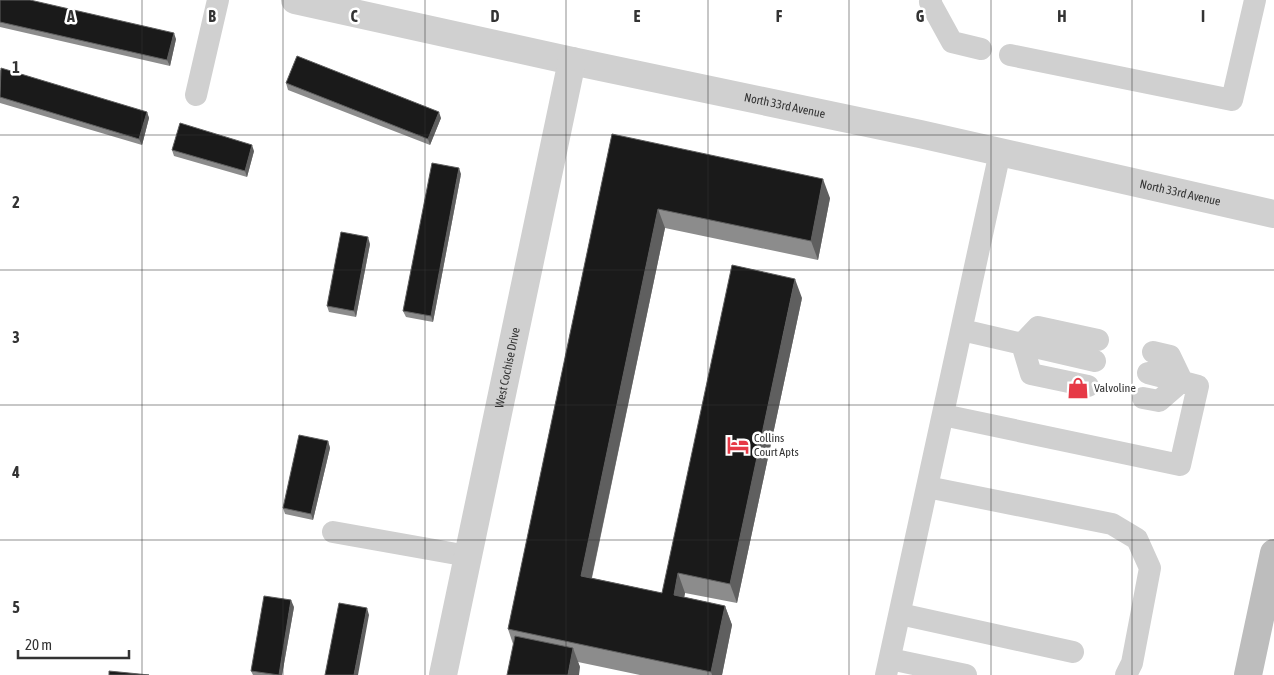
<svg xmlns="http://www.w3.org/2000/svg" width="1274" height="675" font-family="'Asap Condensed',sans-serif">
  <style>
    .lines { fill: none; stroke-linecap: round; stroke-linejoin: round }
    .service { stroke: #d0d0d0; stroke-width: 22 }
    .minor { stroke: #d0d0d0; stroke-width: 28 }
    .secondary { stroke: #bdbdbd; stroke-width: 28 }
    .wall { fill: #8c8c8c }
    .shaded-wall { fill: #5f5f5f }
    .building { fill: #1a1a1a; stroke: #5f5f5f }
    .grid { fill: none; stroke: #333; stroke-width: 1; stroke-opacity: 0.55 }
    .labels { text-anchor: middle; stroke-width: 5; stroke-linejoin: round; paint-order: stroke }
    .street-label { font-size: 12px; fill: #333; stroke: #fff }
    .poi-label { font-size: 12px; fill: #333; stroke: #fff; text-anchor: start }
    .grid-label { font-size: 16px; text-anchor: middle; font-weight: bold; fill: #333; stroke: #fff; stroke-width: 5; stroke-linejoin: round; paint-order: stroke }
  </style>
  <rect width="100%" height="100%" fill="#fff"/>
  <g class="lines">
    <path class="service" d="M931,0L930,2L952,42L981,49
      M1010,55L1232,100L1255,0
      M196,95L218,0
      M962,330L1095,361
      M1088,386L1031,374L1022,344L1038,327L1098,340
      M1143,398L1159,401L1182,381L1170,356L1153,352
      M943,415L1180,465L1198,386L1148,373
      M927,487L1112,524L1137,539L1150,568L1132,663L1126,675
      M333,532L468,556
      M900,614L1073,652
      M890,659L966,675
      M886,675L1000,152"/>
    <g class="minor">
      <path id="s1" d="M295,0L572,61L920,134L1274,214"/>
      <path id="s2" d="M443,675L572,61"/>
    </g>
    <path class="secondary" d="M1248,675L1274,553"/>
  </g>
  <path class="wall" d="M0,0L176,39L170,66L0,27Z
    M0,70L147,112L149,118L142,145L0,103Z
    M286,83L441,118L430,145L288,90Z
    M612,134L830,198L818,260L665,228L592,578L662,593L802,298L737,603L685,593L684,597L725,606L732,625L722,675H640L578,662L580,667L513,644L508,629Z
    M172,150L254,151L247,177L174,156Z
    M461,174L433,322L406,317L403,311Z
    M370,244L356,317L329,312L327,306Z
    M328,441L330,448L313,520L285,514L283,508Z
    M294,607L282,675H253L251,671Z"/>
  <path class="shaded-wall" d="M174,33L176,39L170,66L167,60Z
    M147,112L149,118L142,145L139,139Z
    M439,112L441,118L430,145L428,139Z
    M252,145L254,151L247,177L245,171Z
    M459,168L461,174L433,322L431,316Z
    M823,179L830,198L818,260L811,241Z
    M658,209L665,228L588,595L581,576Z
    M368,237L370,244L356,317L354,311Z
    M795,279L802,298L737,603L730,584Z
    M328,441L330,448L313,520L311,514Z
    M678,573L685,593L681,615L674,595Z
    M291,600L294,607L282,675H279Z
    M725,606L732,625L722,675H712L711,672Z
    M367,608L369,615L358,675H354Z
    M573,648L580,667L579,675H568Z"/>
  <path class="building" d="M0,0H30L174,33L167,60L0,22Z
    M297,56L439,112L428,139L286,83Z
    M1,68L147,112L139,139L0,97Z
    M180,123L252,145L245,171L172,150Z
    M612,134L823,179L811,241L658,209L581,576L662,593L732,265L795,279L730,584L678,573L674,595L725,606L711,672L508,629Z
    M432,163L459,168L431,316L403,311Z
    M341,232L368,237L354,311L327,306Z
    M299,435L328,441L311,514L283,508Z
    M264,596L291,600L279,675L251,671Z
    M339,603L367,608L354,675H325Z
    M515,636L573,648L568,675H507Z
    M109,671L149,675H109Z"/>
  <path class="grid" d="M142,0V675M283,0V675M425,0V675M566,0V675M708,0V675M849,0V675M991,0V675M1132,0V675M0,135H1274M0,270H1274M0,405H1274M0,540H1274"/>
  <defs>
    <g id="shop-bare" transform="scale(1.725)"><path d="M-5-2.5h2.3a2.7 3.5 0 0 1 5.4 0H5L5.5 6h-11ZM-1.5-2.5h3a1.5 2.3 0 0 0-3 0Z" fill="#e63946" stroke="#fff" stroke-width="2.5" paint-order="stroke"/></g>
    <g id="hotel-bare" transform="scale(1.725)"><path d="M-6-4.5h1.5V1H6V5H4.5V3h-9V5H-6ZM-4 0a1.8 1.8 0 1 1 3.6 0ZM.5 0V-2.5h3Q6-2.5 6 0Z" fill="#e63946" stroke="#fff" stroke-width="2.5" paint-order="stroke"/></g>
  </defs>
  <g fill-rule="evenodd">
    <use href="#shop-bare" x="1078" y="388"/>
    <use href="#hotel-bare" x="738" y="445"/>
  </g>
  <g class="labels">
    <g class="street-label">
      <text dy="4" stroke="none"><textPath href="#s1" startOffset="501">North 33rd Avenue</textPath></text>
      <text dy="4" stroke="none"><textPath href="#s1" startOffset="906">North 33rd Avenue</textPath></text>
      <text dy="4" stroke="none"><textPath href="#s2" startOffset="314">West Cochise Drive</textPath></text>
    </g>
    <g class="poi-label">
      <text x="1094" y="392">Valvoline</text>
      <text x="754" y="442">Collins<tspan x="754" dy="14">Court Apts</tspan></text>
    </g>
  </g>
  <g class="grid-label">
    <text x="71" y="22">A</text>
    <text x="212" y="22">B</text>
    <text x="354" y="22">C</text>
    <text x="495" y="22">D</text>
    <text x="637" y="22">E</text>
    <text x="779" y="22">F</text>
    <text x="920" y="22">G</text>
    <text x="1062" y="22">H</text>
    <text x="1203" y="22">I</text>
    <text x="16" y="73">1</text>
    <text x="16" y="208">2</text>
    <text x="16" y="343">3</text>
    <text x="16" y="478">4</text>
    <text x="16" y="613">5</text>
  </g>
  <path d="M18 650v8h111v-8" fill="none" stroke="#333333" stroke-width="2.5"/>
  <text x="25" y="650" font-size="15" fill="#333333" stroke="#ffffff" stroke-width="4" paint-order="stroke">20 m</text>
</svg>
